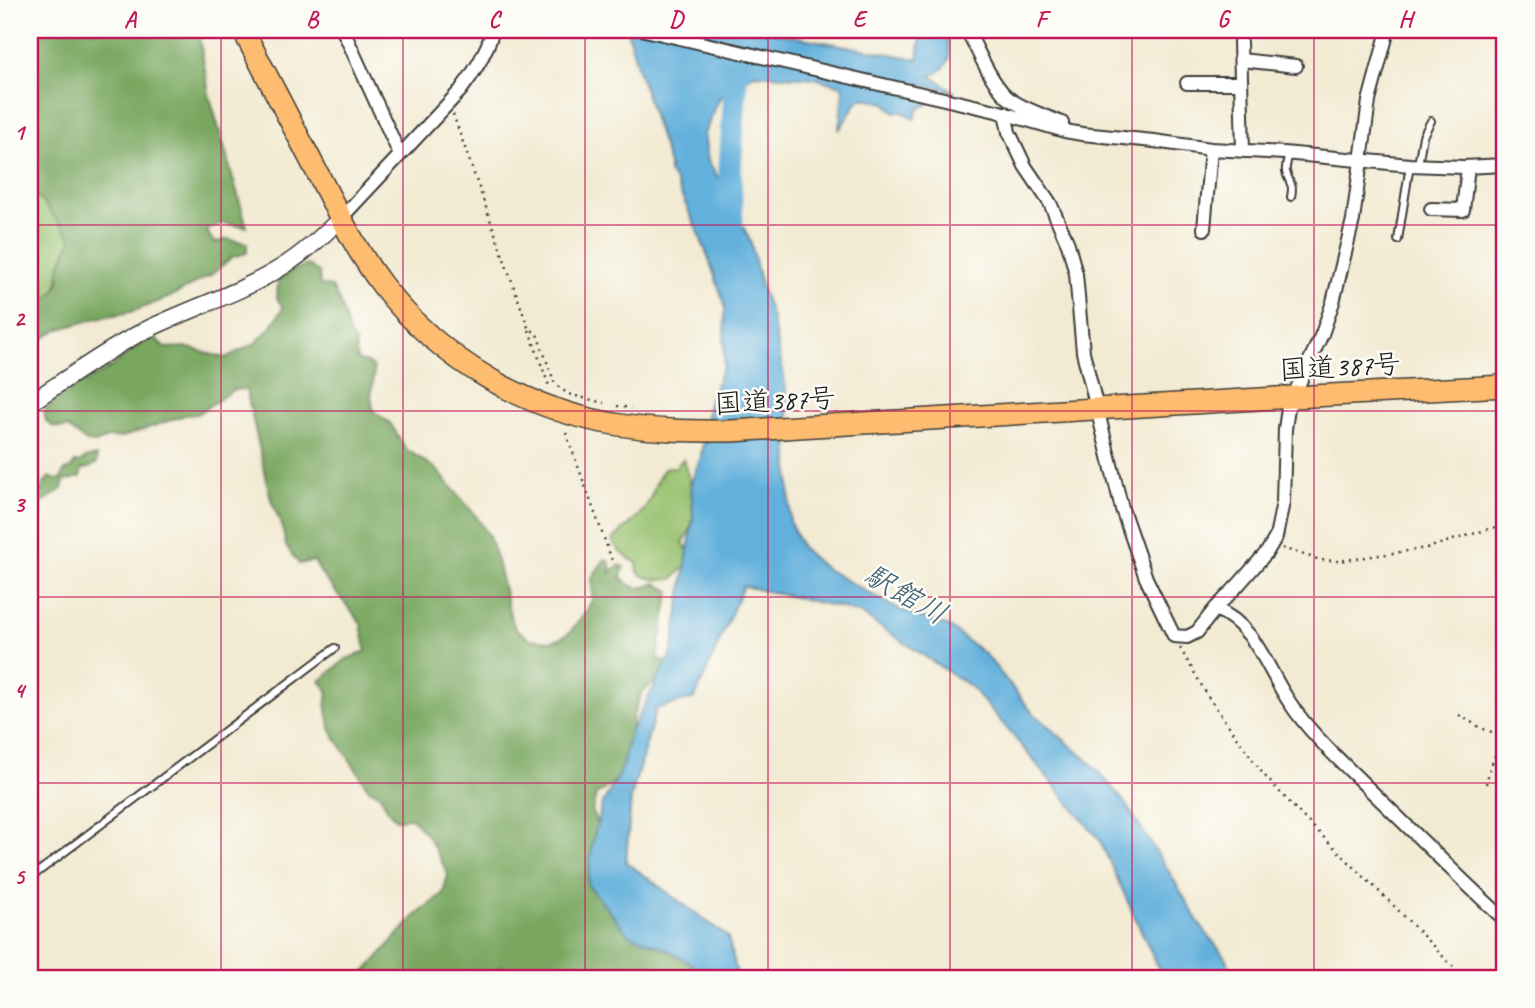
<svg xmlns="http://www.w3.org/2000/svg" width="1535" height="1008" font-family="Caveat,'Klee One',sans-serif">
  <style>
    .green { fill: #97c16e; stroke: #5a6e45; stroke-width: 2 }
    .forest { fill: #79a761; stroke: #4a623e; stroke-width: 2 }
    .water { fill: #62b0dc; stroke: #3f667c; stroke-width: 2 }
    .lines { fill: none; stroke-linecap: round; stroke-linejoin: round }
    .stream { stroke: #62b0dc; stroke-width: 3.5 }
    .river { stroke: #62b0dc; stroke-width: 23 }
    .service-casing { stroke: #3c3b37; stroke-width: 10 }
    .minor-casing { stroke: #3c3b37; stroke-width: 16 }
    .tertiary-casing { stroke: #3c3b37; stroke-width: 19 }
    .trunk-casing { stroke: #3c3b37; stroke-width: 24 }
    .path { stroke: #3c3b37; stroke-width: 2.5; stroke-dasharray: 2 5; stroke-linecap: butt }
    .service { stroke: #fff; stroke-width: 6 }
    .minor { stroke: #fff; stroke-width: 12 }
    .tertiary { stroke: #fff; stroke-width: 16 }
    .trunk { stroke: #fdbc70; stroke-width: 21 }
    .grid { fill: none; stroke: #c2185b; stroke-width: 2; stroke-opacity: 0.55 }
    .labels { text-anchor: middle; stroke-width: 5; stroke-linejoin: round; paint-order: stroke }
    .street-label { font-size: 28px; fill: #1c1c1c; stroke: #fdfcf7 }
    .water-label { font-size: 30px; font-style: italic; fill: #3c5f72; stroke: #fdfcf7 }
    .neatline { fill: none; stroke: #c2185b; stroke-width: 2.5 }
    .grid-label { font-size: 23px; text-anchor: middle; font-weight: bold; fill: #c2185b }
  </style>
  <rect width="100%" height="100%" fill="#fdfcf7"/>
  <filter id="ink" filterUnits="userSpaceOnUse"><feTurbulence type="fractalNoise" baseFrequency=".0143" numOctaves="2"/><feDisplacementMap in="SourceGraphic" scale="14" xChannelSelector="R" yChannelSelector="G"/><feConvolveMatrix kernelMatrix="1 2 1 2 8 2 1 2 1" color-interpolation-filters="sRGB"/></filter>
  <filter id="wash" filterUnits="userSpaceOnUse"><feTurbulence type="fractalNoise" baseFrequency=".00686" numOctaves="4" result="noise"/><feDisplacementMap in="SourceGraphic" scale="28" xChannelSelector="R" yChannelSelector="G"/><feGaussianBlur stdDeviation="1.57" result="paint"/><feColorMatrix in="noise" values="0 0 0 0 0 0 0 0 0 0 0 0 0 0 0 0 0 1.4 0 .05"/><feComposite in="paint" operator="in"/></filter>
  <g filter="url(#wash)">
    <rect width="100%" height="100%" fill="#f2ead2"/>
    <path class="green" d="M30,187L73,239C68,249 61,259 59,270C57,287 60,286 46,300L30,299Z
      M683,459C692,484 702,519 683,542L690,554L685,567L673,579C660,580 649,581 638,572L637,563C626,557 618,552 612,540C623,530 636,520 645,508C654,495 655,478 666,467H676Z"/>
    <path class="forest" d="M30,30H198L209,94L247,227L221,223L207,231L214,243L227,239L247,243V253L232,257L211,275L168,298L131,312L97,318L57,330L30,347V299L46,300L55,291L60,280L59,271L64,256L72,239L30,186Z
      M308,265L319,272L320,285L332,287C337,296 341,305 344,315C348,325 347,335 355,342L357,360L367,363L374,368V373L371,397L374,412L390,423L406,449L436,469L476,516L489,536L497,561L511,619L515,628L530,639L551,641L559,639L569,633L587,610L592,600V577L605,559L610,562V572L619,565L624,567L621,577C632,590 641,590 655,583L670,591L657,658L670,665L659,679L642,692L633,716L630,735L626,749L624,766L620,778L596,795L592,812L598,826L589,869L600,891L699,967L697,978H518L502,966L489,978H360L413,918L443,893L448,874L429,838L412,818L396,819L389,812L380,795L368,788L330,729C330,721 328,717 327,710C324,696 334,696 320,681L346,659L366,651L361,623L322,575L314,561L299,564L286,546L282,526L271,500L246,389L233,390L197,414L185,415L120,438L110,437L95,443L87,442L68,428L53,427L46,421L44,411L63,394L110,368L144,342L155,338L165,348L185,347L225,358L256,343L271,327L283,308L277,298L278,281L295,269Z
      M97,456V463L89,468L82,469L80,477L64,481L62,489L30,511V495L34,490L42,489L43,485L49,477L57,480L61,479L64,471L71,468L76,462L79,463L86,458Z"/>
    <path class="water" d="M627,30H758L918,59L921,34L930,30H945C950,53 956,64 931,76L955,92L920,84L924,97H928L929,103L918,109L914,119L903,112H895L885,103L869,99H859L839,130L843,93L842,86L814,78L754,74L744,80L719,99L704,134L708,161L726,190L751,243L761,286L771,315L784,376L788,407L790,523L802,548L823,567L896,608L949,627L986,655L1032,712L1092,764L1123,800L1173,878L1200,925L1225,957L1234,978H1213L1196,974L1195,978H1161L1158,967L1099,839L1005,726L971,687L861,614L843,608L743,586L695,698L656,709L631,797L626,862L728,937L738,978H703L693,965L664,948L628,934L588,885L592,845L602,804L620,774L631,730L672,653L693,518L691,482L701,457L709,401L724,365L725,305L707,254L693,220L674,179L669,173V165L638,69Z"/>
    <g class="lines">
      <path class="stream" d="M1499,30L1505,32"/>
      <path class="river" d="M732,229L730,170L736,77L733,30"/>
    </g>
  </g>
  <g filter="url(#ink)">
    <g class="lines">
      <g class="service-casing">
        <path id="service" d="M1289,153C1288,159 1285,166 1286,172C1289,184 1294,182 1291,197
          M1418,165L1423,136L1431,121
          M1398,240L1410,165
          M30,878L335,648"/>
      </g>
      <g class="minor-casing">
        <path id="minor" d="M343,30L400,155
          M645,30L996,111L1065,131L1082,134L1154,141L1211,149L1284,153L1410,165L1464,167L1505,165
          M967,30C978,50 993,88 1011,100C1026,110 1045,116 1062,123
          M1240,42L1243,151
          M1241,60L1296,66
          M1187,83H1241
          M1005,113L1009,132L1025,166L1050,203L1068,244L1076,274L1083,352L1122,509L1146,578L1174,636L1187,637L1197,632L1215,609L1239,584L1267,552L1276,537L1283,502L1285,429L1288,408L1322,334L1333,302L1353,220L1369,101L1387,34
          M1431,209L1463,210L1468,167
          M343,216L460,91C475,72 486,54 493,30
          M1204,229L1211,149
          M1215,609C1256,625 1267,670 1290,703C1310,734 1344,764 1370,790C1415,833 1459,878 1505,920"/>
      </g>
      <g class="tertiary-casing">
        <path id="tertiary" d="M30,403C67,379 103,352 142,332C188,309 239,294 282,267C305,253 324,235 343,216"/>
      </g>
      <g class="trunk-casing">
        <path id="trunk" d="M243,30C268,78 293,127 319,176C338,213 357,252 383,286C440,360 527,411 620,425C657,431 694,431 731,431L1293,397L1505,386"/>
      </g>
      <path class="path" d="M453,114L528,327L537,334L555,384L568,394L604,403
        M529,330L549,386
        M617,406L631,408
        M566,433L613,563
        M1282,548L1320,560L1339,561L1427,548L1505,524
        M1180,648L1209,698L1263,774L1303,817L1395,907L1464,978
        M1459,715L1481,728L1505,737
        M1486,784C1490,766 1496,752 1505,736"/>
      <use href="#service" class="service"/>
      <use href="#minor" class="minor"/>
      <use href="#tertiary" class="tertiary"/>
      <use href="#trunk" class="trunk"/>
    </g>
  </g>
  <path class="grid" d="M221,30V978M403,30V978M585,30V978M768,30V978M950,30V978M1132,30V978M1314,30V978M30,225H1505M30,411H1505M30,597H1505M30,783H1505"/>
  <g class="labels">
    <g class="street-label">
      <text transform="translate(1340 366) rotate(-3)" y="10">国道387号</text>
      <text transform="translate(775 400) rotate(-3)" y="10">国道387号</text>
    </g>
    <g class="water-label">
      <text transform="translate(906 594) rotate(30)" y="10">駅館川</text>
    </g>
  </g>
  <rect width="1535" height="1008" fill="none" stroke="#fdfcf7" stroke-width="77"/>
  <rect x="38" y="38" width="1458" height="932" class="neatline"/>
  <g class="grid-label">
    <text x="130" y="27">A</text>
    <text x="312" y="27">B</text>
    <text x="494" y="27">C</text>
    <text x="676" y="27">D</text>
    <text x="859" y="27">E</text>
    <text x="1041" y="27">F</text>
    <text x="1223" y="27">G</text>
    <text x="1405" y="27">H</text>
    <text x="19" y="140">1</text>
    <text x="19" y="326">2</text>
    <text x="19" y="512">3</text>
    <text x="19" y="698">4</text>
    <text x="19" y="884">5</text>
  </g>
</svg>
